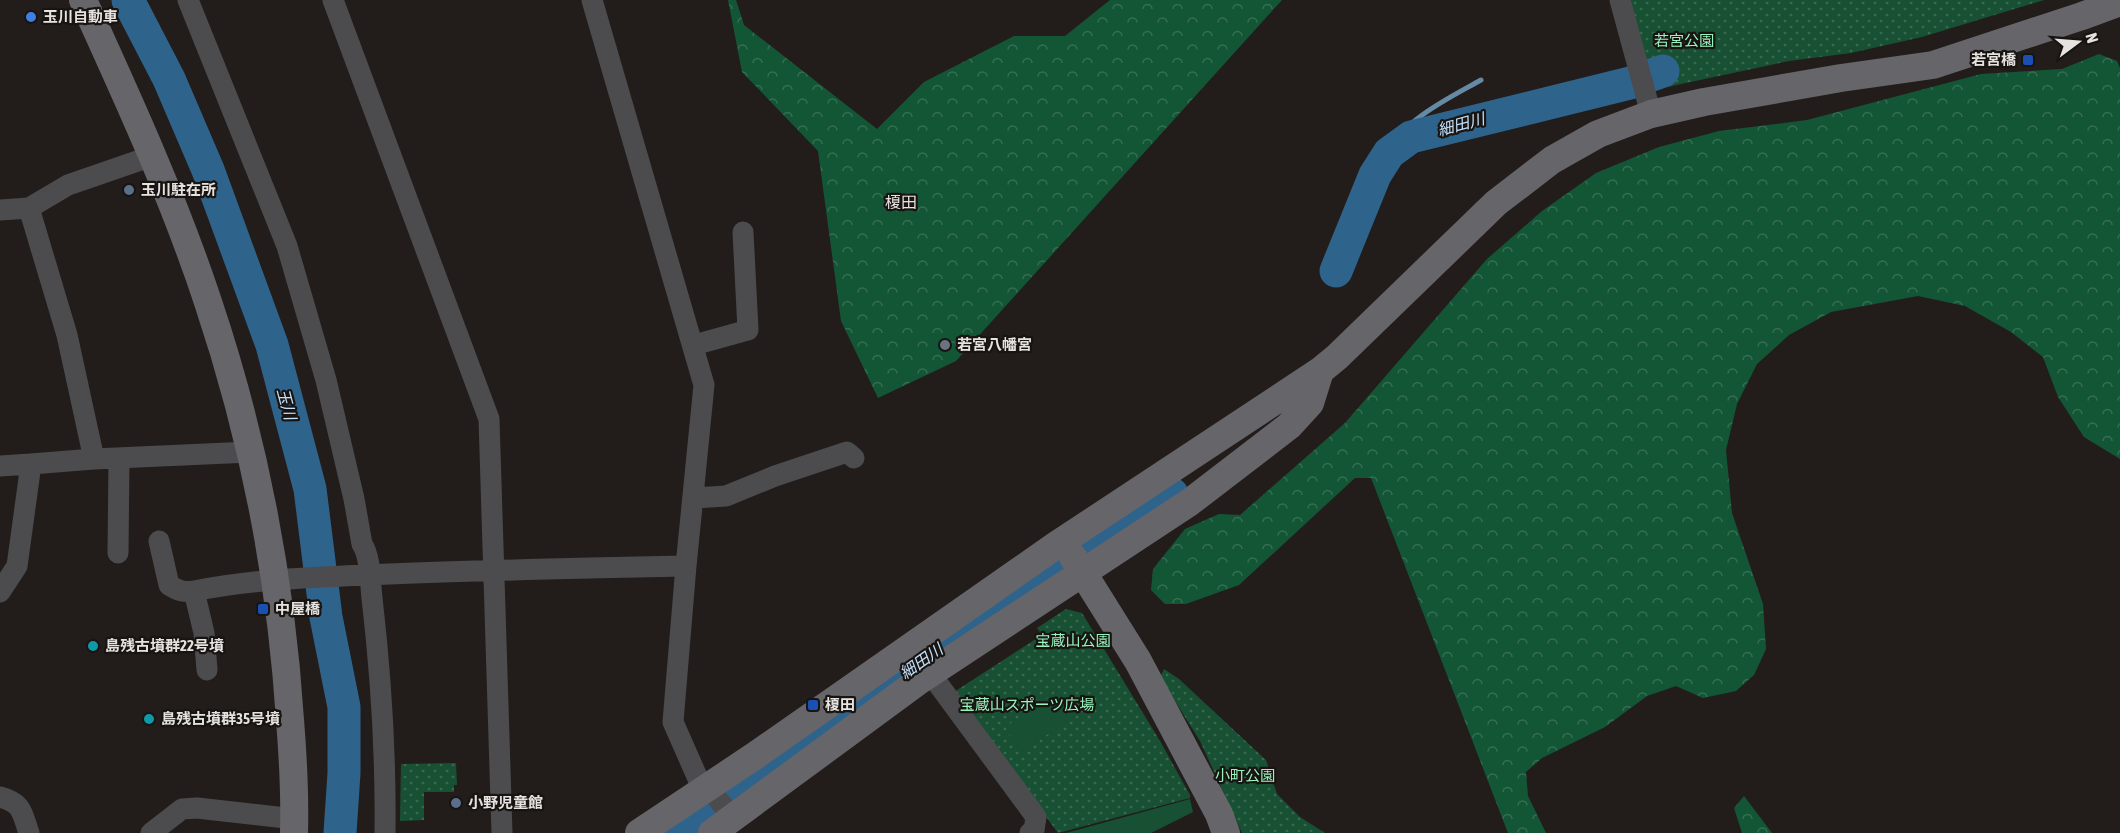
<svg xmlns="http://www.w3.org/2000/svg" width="2120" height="833" font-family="'Asap Condensed','Noto Sans JP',sans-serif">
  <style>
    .grass { fill: url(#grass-dots) }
    .forest { fill: url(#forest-crowns) }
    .garden { fill: #185033 }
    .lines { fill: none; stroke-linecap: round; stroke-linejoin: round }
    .stream { stroke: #658aa5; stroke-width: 5 }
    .river { stroke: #2e648c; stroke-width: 33 }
    .street { stroke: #4c4c4e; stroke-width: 21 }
    .secondary { stroke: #666569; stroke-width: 28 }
    .shop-dot { fill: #3f7fe0; stroke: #181412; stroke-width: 2 }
    .transit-dot { fill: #1a4fb4; stroke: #181412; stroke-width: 2 }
    .service-dot { fill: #5c6f8a; stroke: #181412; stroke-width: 2 }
    .worship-dot { fill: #6b7280; stroke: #181412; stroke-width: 2 }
    .culture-dot { fill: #0f9aa8; stroke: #181412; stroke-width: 2 }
    .labels { text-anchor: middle; stroke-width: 4.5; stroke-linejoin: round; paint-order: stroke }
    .poi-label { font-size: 15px; font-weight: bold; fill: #e5e2e0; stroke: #181412; text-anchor: start }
    .park-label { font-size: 15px; fill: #98f4bd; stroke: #181412 }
    .water-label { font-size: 16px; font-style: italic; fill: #c3e1fa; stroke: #181412 }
    .neighbourhood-label { font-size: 16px; fill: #e5e2e0; stroke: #181412 }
  </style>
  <defs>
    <pattern id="grass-dots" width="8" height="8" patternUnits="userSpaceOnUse" patternTransform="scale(1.5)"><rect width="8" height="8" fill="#185033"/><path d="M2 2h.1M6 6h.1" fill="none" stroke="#396950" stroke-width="1.8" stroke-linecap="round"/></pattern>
    <pattern id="forest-crowns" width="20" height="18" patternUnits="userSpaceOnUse" patternTransform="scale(1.5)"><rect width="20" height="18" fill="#135635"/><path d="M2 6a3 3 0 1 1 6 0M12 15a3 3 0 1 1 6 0" fill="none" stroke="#356e52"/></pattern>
  </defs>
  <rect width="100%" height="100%" fill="#221d1b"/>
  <path class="grass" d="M1627,0H2044L1922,37L1851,53L1789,61L1653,90Z
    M1066,609L1082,613L1160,741L1190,795V798L1058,833L954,692L1042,635L1037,628Z
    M1164,669L1179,679L1266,760L1277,794L1300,817L1325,833H1242L1200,741L1160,677Z
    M456,763L457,785H454V792H424V820L400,821L401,764Z"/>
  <path class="forest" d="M728,0H736L744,25L877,129L924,82L1014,36H1065L1110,0H1282L956,361L878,398L841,321L818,151L742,72Z
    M2099,54L2117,61L2120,68V459L2084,437L2058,397L2043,357L2011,332L1965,306L1918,296L1831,312L1789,335L1757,364L1737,404L1726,450L1732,513L1763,604L1766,649L1754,675L1736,691L1703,698L1676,686L1647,696L1605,727L1542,758L1526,772L1528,796L1546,833H1508L1371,478H1355L1239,585L1186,604H1165L1151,590L1153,569L1185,529L1219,514L1240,515L1345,423L1487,259L1542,211L1596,173L1659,147L1719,131L1807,120L1981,74L2062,69Z
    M1744,796L1772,833H1742L1734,808Z"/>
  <path class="garden" d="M1058,691L1075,716L1021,752L1005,727Z
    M1190,799L1193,812L1151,833H1066Z"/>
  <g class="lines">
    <path class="stream" d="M1389,153C1402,120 1451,97 1481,80"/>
    <path class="river" d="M128,0L169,79L208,170L272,345L310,489L326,617L344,707V773L340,833
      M1336,271L1375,175L1389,153L1411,137L1630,83L1663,71
      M672,833L1058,566L1172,494"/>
    <path class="street" d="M188,0L287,246L326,380L354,499L362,544C371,557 370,582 372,598C381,676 386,754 385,833
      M333,0L489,419L502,833
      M592,0L704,385L686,566
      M1620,0L1651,114
      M152,156L68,185L29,208L67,335L94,459L250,452
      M0,210L29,208
      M694,345L748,330L743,232
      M0,466L31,464
      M694,498L726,496L775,476L847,452L854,458
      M159,541L169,585C177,590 184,593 194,591L204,633L207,670
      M118,553L119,458
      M194,591C258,578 324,577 389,574C488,570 587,568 686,566L673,722L699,781L708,786L733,819
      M0,592L17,566L31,464L94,459
      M930,673L1036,817L1034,830L1030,833
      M0,797C23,803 22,813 29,833
      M151,833L182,809L197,808L295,819"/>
    <path class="secondary" d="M83,0C128,99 174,199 208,302C253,436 281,578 290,720C293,757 295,795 294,833
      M1073,557L1138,661L1219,814L1226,833
      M639,833L756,755L1055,546L1320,371L1337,357L1496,203L1552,160L1598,134L1651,114L1704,102L1841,78L1933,65L2082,16L2120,2
      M712,833L920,680L1190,502L1289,426L1310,403L1320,371"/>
  </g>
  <circle class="shop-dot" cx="31" cy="17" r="6"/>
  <g class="transit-dot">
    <rect x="2022" y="54" width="12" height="12" rx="3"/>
    <rect x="257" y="603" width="12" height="12" rx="3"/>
    <rect x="807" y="699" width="12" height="12" rx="3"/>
  </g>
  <g class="service-dot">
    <circle cx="129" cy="190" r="6"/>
    <circle cx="456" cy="803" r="6"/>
  </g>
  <circle class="worship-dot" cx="945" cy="345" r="6"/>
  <g class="culture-dot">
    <circle cx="93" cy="646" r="6"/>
    <circle cx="149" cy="719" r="6"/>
  </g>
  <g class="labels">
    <g class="poi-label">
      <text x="43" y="22">玉川自動車</text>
      <text x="2016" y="65" text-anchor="end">若宮橋</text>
      <text x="141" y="195">玉川駐在所</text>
      <text x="957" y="350">若宮八幡宮</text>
      <text x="275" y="614">中屋橋</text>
      <text x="105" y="651">島残古墳群22号墳</text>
      <text x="825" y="710">榎田</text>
      <text x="161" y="724">島残古墳群35号墳</text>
      <text x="468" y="808">小野児童館</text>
    </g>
    <g class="park-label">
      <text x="1684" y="46">若宮公園</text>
      <text x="1073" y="646">宝蔵山公園</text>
      <text x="1027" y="710">宝蔵山スポーツ広場</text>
      <text x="1245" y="781">小町公園</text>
    </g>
    <g class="water-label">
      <text transform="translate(1461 124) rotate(-15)" y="6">細田川</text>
      <text transform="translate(287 404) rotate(75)" y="6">玉川</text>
      <text transform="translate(921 661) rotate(-35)" y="6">細田川</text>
    </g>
    <g class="neighbourhood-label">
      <text x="901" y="208">榎田</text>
    </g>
  </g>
  <g transform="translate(2078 42) rotate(74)" stroke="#181412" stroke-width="4.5" paint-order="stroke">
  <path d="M0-4.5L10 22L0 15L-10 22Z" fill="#e5e2e0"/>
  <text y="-9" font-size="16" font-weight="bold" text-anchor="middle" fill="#e5e2e0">N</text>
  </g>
</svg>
